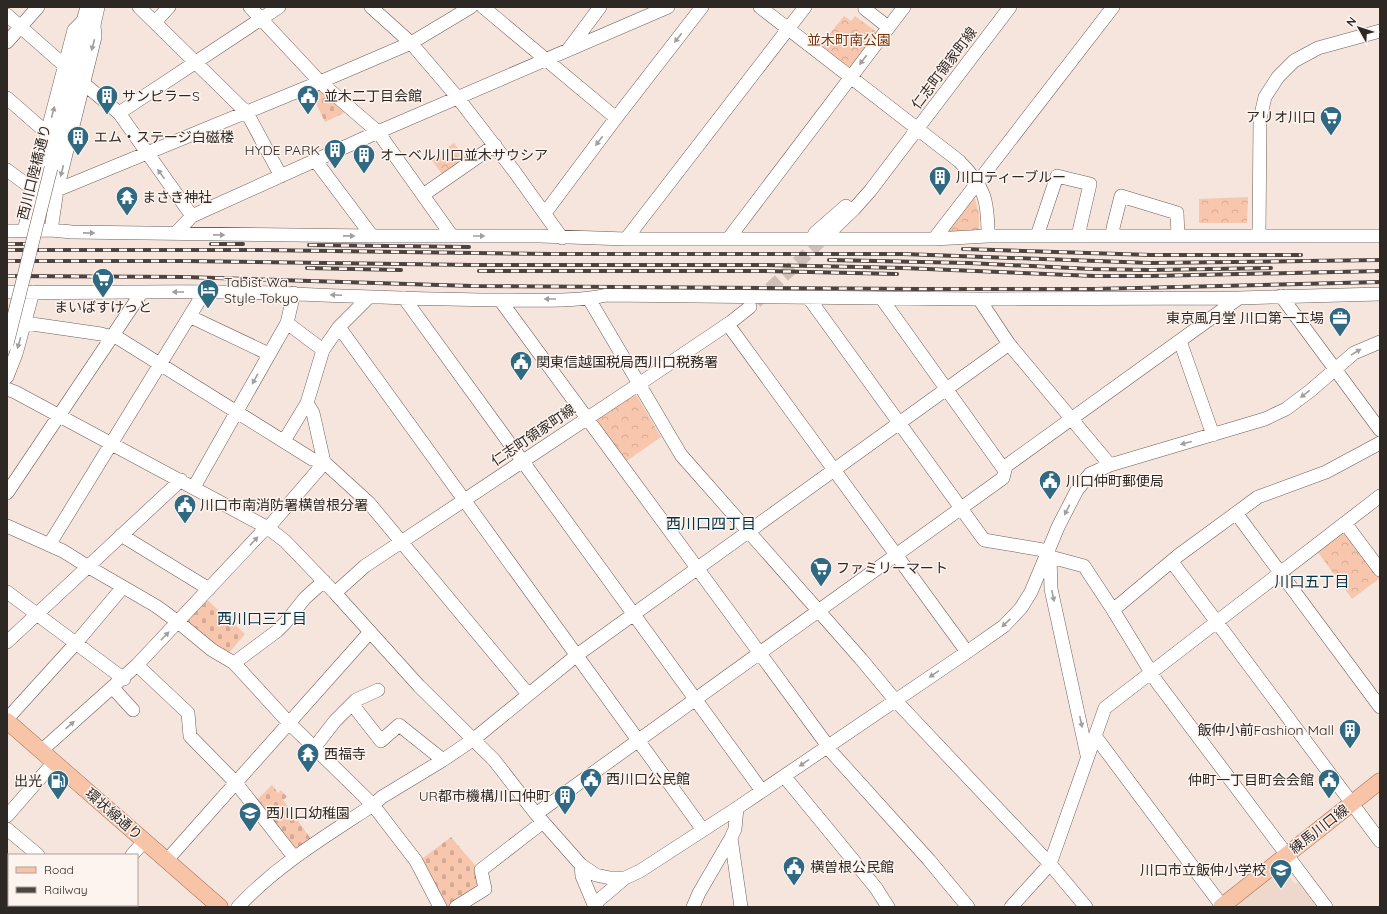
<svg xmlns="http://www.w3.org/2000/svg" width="1387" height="914" font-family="Quicksand,'Noto Sans JP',sans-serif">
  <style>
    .built { fill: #eed7cb }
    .forest { fill: url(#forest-crowns) }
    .cemetery { fill: url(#cemetery-stones) }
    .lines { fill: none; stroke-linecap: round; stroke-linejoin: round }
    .minor-tunnel { stroke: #cebfb8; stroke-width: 13; stroke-dasharray: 13 6; stroke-linecap: butt }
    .minor-casing { stroke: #6d5f58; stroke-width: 14 }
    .major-casing { stroke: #ad7354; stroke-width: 17 }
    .minor { stroke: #fff; stroke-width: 13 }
    .major { stroke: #f7c4a8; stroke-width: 16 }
    .rail-casing { stroke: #4c4441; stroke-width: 4 }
    .rail { stroke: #fef4ef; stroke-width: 2.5; stroke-dasharray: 8; stroke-linecap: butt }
    .minor-bridge-casing { stroke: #6d5f58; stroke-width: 14; stroke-linecap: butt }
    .minor-bridge { stroke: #fff; stroke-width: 13 }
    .oneway { fill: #a19e9d }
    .labels { text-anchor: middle; stroke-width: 3; stroke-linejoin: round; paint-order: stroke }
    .park-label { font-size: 14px; fill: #72350e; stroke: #fef4ef }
    .street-label { font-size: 14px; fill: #2e2825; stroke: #fef4ef }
    .poi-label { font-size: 14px; fill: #2e2825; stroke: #fef4ef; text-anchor: start }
    .neighbourhood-label { font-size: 15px; fill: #003345; stroke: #fef4ef }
  </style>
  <defs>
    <pattern id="forest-crowns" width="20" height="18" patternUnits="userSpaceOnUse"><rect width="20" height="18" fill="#f8c6ac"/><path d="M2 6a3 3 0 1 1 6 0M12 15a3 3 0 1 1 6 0" fill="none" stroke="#d5aa94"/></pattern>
    <pattern id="cemetery-stones" width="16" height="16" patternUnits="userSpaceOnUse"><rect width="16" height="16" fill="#f8c6ac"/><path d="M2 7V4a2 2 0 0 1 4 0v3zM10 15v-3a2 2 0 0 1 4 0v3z" fill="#d5aa94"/></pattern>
  </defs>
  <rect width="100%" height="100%" fill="#f6e5dd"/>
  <path class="built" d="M1283,868L1295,884L1300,881L1311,896L1310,897L1315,904L1319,907H1234Z"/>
  <path class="forest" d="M844,16L851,21L855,16L878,33L850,70L820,46Z
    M454,143L467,161L444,177L431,159Z
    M974,195L979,214V229L978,231L944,232Z
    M1248,197L1247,223H1199V199Z
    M634,395L637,396L661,437L625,462L596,422V420Z
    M1343,530L1380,576V578L1352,599L1317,551Z"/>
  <path class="cemetery" d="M320,89L346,112L325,122L311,93Z
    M205,598L245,634L228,654L186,624L187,617Z
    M272,785L278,793L281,790L287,797L283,800L311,839L293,850L256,801Z
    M451,837L479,870L482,885L448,907H444L421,862L423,858Z"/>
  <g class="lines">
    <path class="minor-tunnel" d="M756,302L829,233"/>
    <g class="minor-casing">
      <path id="minor" d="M139,7L247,113L281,176
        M250,7L320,82L378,132L452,236
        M371,7L411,43L458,98L514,171L562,238
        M483,7L616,118
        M760,7L959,161C985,187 988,200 988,236
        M866,7L865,9L888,27
        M7,15L65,66
        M155,22L169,7
        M7,42L38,7
        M568,50L600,7
        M83,83L119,113L192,216
        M7,98L47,133
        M119,113L279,7
        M315,160L372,236
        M51,168L88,17
        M7,170L34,190H57L320,82L411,43L471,7
        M423,195L495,145
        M545,213L616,118L702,7
        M51,230L57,190L95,37L94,25L98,7
        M7,231L51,230L72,232L372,236H540L626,239H934L988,236H1380
        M24,231L47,133L74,30L83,21L87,7
        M829,233L854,209L870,191L1010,7
        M175,234L192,216L378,132L668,7
        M1037,236L1057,176L1090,184L1078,236
        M1113,236V228L1121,196L1177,213L1178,236
        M1259,236L1260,119L1265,97L1278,77L1294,61L1318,48L1380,31
        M729,238L904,7
        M813,238L815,233L846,206
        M626,239L805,7
        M934,239L1113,7
        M7,292C103,294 200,289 296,294C368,297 439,300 510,300C542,300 575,302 607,295L979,299L1239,298L1380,294
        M1281,296L1380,430
        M808,297L984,540L1049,551
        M404,298L762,791
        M589,299L681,455L861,659L895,700L1050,864L1086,907
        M882,299L1005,471
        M979,299L1009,344L1110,465
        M500,300L825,742L827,747L929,860L968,907
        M191,317L269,354
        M25,323L101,334L118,338L312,459L324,462L369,503L528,694
        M287,323L323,350
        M339,327L703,830
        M732,330L967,652
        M1180,341L1213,435
        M7,377L16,354L33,292
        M7,389L15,392L268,528L285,541L335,593L419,686L494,760L536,814L581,865L596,875L610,878H625L640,871L737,808L967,652L1004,626L1021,608L1031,592L1058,527L1077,490L1090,474L1110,465L1265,419L1286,409L1310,391L1354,353L1380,342
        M284,441L307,403L323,350L339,327L369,297
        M194,487L287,323L294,293
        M7,493L142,292
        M1236,513L1380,707
        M1345,523L1380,570
        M7,526L63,551L87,566L156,606L178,622L212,650L234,663L289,723L373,805L416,861L440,907
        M121,535L209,589
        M49,545L205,291
        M1047,556L1084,566L1113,610L1157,682L1326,907
        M1050,557L1051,589L1087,755
        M1172,562L1380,841
        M7,592L124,679
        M335,593L365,566L639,384L731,322L750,307
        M1113,610L1179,555L1258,497L1326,472L1380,443
        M7,642L181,480
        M234,663L277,631L285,623L305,598L324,581
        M137,665L188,713L190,736L236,783L294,857
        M113,688L133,710
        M352,704L381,741L399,725L443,760
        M7,719L76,643L123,587
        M1095,736L1222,906
        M314,748L335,721L356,700L378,690
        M41,751L137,665L262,532L268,528L319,469L324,462L313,413L307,403
        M784,776L876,888L888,907
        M536,814L1003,478L1006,466L1239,298
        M7,816L54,762
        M7,829L38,855
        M731,838L741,907
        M132,855L145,840
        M167,860L370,632
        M581,865L582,876L595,907
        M98,905L100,907
        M86,907L88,905
        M238,907C277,865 326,836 373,805L382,797L443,760L474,739L577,655L1009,344
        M456,907L485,889L481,870L543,822
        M594,907L599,900L625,878
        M693,907L699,893L731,838L735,829L737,808
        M1011,907L1050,864L1105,708L1380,496"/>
    </g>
    <g class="major-casing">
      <path id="major" d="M7,721L220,907
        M1221,907L1380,781"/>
    </g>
    <use href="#minor" class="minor"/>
    <use href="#major" class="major"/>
    <g class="rail-casing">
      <path id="rail" d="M7,244H29
        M211,244H243
        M309,245L469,247
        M963,249L1151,255H1301
        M7,250H261L552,254H903L1151,263L1380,260
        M829,260L969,263L1092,269L1150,270L1271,268
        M7,261H186L473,265H767L903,268L1094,276H1151L1380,271
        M307,268L401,270
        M479,271H765L897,274
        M7,276L185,277L472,286L919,289H1095L1380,282"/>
    </g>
    <use href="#rail" class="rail"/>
    <g class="minor-bridge-casing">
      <path id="minor-bridge" d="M7,344L51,168"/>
    </g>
    <use href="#minor-bridge" class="minor-bridge"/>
  </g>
  <defs><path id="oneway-solid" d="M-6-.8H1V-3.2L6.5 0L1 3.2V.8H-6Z"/></defs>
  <g class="oneway">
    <use href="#oneway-solid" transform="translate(678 38) rotate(128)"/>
    <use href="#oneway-solid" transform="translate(93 45) rotate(105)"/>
    <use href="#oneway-solid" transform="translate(863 60) rotate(127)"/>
    <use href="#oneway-solid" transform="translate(53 112) rotate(-75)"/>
    <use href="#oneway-solid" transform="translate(599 141) rotate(127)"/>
    <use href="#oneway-solid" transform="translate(62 171) rotate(104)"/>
    <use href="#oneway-solid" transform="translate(161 174) rotate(-126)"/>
    <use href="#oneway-solid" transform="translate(89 233) rotate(1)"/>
    <use href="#oneway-solid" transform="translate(219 235) rotate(1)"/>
    <use href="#oneway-solid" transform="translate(349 236) rotate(1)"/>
    <use href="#oneway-solid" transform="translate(479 236)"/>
    <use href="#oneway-solid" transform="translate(178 292) rotate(180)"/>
    <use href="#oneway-solid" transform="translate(336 295) rotate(-177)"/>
    <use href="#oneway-solid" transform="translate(550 299) rotate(180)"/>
    <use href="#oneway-solid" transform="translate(19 343) rotate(106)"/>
    <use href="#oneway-solid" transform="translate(1356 352) rotate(-31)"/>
    <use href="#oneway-solid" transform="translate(255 379) rotate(119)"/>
    <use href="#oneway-solid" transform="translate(1305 394) rotate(142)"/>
    <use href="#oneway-solid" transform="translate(1186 443) rotate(165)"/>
    <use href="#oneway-solid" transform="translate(1067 510) rotate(117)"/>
    <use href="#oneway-solid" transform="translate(254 541) rotate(-47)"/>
    <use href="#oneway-solid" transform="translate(1053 596) rotate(78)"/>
    <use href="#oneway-solid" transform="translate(1006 623) rotate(137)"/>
    <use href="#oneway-solid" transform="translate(165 636) rotate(-46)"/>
    <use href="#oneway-solid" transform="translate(934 674) rotate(146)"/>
    <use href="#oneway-solid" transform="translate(1081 722) rotate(78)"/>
    <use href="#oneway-solid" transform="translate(70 725) rotate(-41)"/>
    <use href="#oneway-solid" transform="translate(804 763) rotate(146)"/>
  </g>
  <defs>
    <g id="building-pin" transform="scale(1.15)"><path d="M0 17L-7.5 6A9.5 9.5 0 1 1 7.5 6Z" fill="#2f6a82" stroke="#fef4ef"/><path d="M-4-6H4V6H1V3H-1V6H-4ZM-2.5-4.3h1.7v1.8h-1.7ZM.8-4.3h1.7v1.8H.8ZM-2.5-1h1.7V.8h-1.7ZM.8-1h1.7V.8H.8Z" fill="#fff"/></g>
    <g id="civic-pin" transform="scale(1.15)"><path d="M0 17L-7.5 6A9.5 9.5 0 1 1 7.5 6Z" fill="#2f6a82" stroke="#fef4ef"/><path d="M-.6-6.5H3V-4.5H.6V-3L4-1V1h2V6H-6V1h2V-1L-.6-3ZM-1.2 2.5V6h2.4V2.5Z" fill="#fff"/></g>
    <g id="supermarket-pin" transform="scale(1.15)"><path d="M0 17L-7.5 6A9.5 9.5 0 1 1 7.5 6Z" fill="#2f6a82" stroke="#fef4ef"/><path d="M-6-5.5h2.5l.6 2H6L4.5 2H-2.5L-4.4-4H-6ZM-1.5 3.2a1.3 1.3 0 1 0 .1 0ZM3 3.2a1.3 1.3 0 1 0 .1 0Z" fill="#fff"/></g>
    <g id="temple-pin" transform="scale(1.15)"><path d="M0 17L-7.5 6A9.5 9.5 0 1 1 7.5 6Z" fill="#2f6a82" stroke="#fef4ef"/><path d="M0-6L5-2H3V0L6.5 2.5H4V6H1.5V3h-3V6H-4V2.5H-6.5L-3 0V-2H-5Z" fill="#fff"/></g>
    <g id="hotel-pin" transform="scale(1.15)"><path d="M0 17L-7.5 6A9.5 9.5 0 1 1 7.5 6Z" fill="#2f6a82" stroke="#fef4ef"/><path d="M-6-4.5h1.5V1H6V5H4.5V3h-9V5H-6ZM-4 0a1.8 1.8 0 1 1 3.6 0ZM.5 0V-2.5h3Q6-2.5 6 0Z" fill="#fff"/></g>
    <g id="office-pin" transform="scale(1.15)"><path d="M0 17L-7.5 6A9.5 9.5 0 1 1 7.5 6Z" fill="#2f6a82" stroke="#fef4ef"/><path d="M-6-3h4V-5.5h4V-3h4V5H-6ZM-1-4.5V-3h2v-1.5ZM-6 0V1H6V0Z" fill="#fff"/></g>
    <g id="fuel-pin" transform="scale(1.15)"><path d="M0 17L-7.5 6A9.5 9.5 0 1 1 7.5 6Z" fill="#2f6a82" stroke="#fef4ef"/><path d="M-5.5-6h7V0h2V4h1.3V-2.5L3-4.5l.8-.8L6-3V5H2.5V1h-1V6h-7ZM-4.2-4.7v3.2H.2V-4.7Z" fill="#fff"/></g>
    <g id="school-pin" transform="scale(1.15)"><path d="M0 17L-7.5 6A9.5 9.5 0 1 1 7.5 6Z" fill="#2f6a82" stroke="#fef4ef"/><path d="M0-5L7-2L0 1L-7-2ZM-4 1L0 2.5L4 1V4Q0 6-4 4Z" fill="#fff"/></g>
  </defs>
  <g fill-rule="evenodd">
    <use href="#building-pin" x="107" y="96"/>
    <use href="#civic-pin" x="308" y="96"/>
    <use href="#supermarket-pin" x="1331" y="117"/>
    <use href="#building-pin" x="78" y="137"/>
    <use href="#building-pin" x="335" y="150"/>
    <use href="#building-pin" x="364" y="155"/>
    <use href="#building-pin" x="940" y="177"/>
    <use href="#temple-pin" x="127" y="197"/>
    <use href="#supermarket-pin" x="103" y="279"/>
    <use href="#hotel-pin" x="208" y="290"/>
    <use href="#office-pin" x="1340" y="318"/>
    <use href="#civic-pin" x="521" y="362"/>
    <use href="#civic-pin" x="1050" y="481"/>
    <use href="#civic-pin" x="185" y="505"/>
    <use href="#supermarket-pin" x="821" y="568"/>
    <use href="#building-pin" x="1350" y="730"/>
    <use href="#temple-pin" x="308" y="754"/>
    <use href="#civic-pin" x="591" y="779"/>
    <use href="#civic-pin" x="1329" y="780"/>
    <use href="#fuel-pin" x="58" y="781"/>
    <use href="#building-pin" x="565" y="796"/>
    <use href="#school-pin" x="250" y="813"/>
    <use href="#civic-pin" x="794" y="867"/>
    <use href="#school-pin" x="1281" y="870"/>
  </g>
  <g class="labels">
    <g class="park-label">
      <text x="849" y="45">並木町南公園</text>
    </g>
    <g class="street-label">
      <text transform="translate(944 68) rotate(-53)" y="5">仁志町領家町線</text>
      <text transform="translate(34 172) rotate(-76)" y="5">西川口陸橋通り</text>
      <text transform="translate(533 435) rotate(-34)" y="5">仁志町領家町線</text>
      <text transform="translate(114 814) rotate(41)" y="5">環状線通り</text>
      <text transform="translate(1319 829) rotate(-38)" y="5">練馬川口線</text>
    </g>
    <g class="poi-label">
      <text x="122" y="101">サンピラーS</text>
      <text x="324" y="101">並木二丁目会館</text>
      <text x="1316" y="122" text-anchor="end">アリオ川口</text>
      <text x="94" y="142">エム・ステージ白磁楼</text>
      <text x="320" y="155" text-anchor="end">HYDE PARK</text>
      <text x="380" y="160">オーベル川口並木サウシア</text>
      <text x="956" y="182">川口ティーブルー</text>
      <text x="142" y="202">まさき神社</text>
      <text x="224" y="287">Tabist Wa<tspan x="224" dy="16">Style Tokyo</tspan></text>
      <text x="103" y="312" text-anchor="middle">まいばすけっと</text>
      <text x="1324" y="323" text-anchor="end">東京風月堂 川口第一工場</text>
      <text x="536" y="367">関東信越国税局西川口税務署</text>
      <text x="1066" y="486">川口仲町郵便局</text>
      <text x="200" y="510">川口市南消防署横曽根分署</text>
      <text x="836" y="573">ファミリーマート</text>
      <text x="1334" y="735" text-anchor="end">飯仲小前Fashion Mall</text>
      <text x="324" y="759">西福寺</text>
      <text x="606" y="784">西川口公民館</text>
      <text x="1314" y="785" text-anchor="end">仲町一丁目町会会館</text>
      <text x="42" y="786" text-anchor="end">出光</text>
      <text x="550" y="801" text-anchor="end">UR都市機構川口仲町</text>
      <text x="266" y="818">西川口幼稚園</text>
      <text x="810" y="872">横曽根公民館</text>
      <text x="1266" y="875" text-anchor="end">川口市立飯仲小学校</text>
    </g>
    <g class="neighbourhood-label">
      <text x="711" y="529">西川口四丁目</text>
      <text x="1312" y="587">川口五丁目</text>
      <text x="262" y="624">西川口三丁目</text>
    </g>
  </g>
  <rect width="1387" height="914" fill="none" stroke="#2e2825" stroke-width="16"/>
  <rect x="8" y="854" width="130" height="52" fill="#fef4ef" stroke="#aba29e"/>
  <rect x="16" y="867" width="20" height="6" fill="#f7c4a8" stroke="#aba29e"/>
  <text x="44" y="874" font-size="12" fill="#2e2825">Road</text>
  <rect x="16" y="887" width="20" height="6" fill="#4c4441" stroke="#aba29e"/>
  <text x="44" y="894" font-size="12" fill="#2e2825">Railway</text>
  <g transform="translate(1359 28) rotate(309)" stroke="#fef4ef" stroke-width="3" paint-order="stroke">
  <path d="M0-3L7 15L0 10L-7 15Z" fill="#2e2825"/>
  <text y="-6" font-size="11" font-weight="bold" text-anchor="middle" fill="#2e2825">N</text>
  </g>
</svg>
